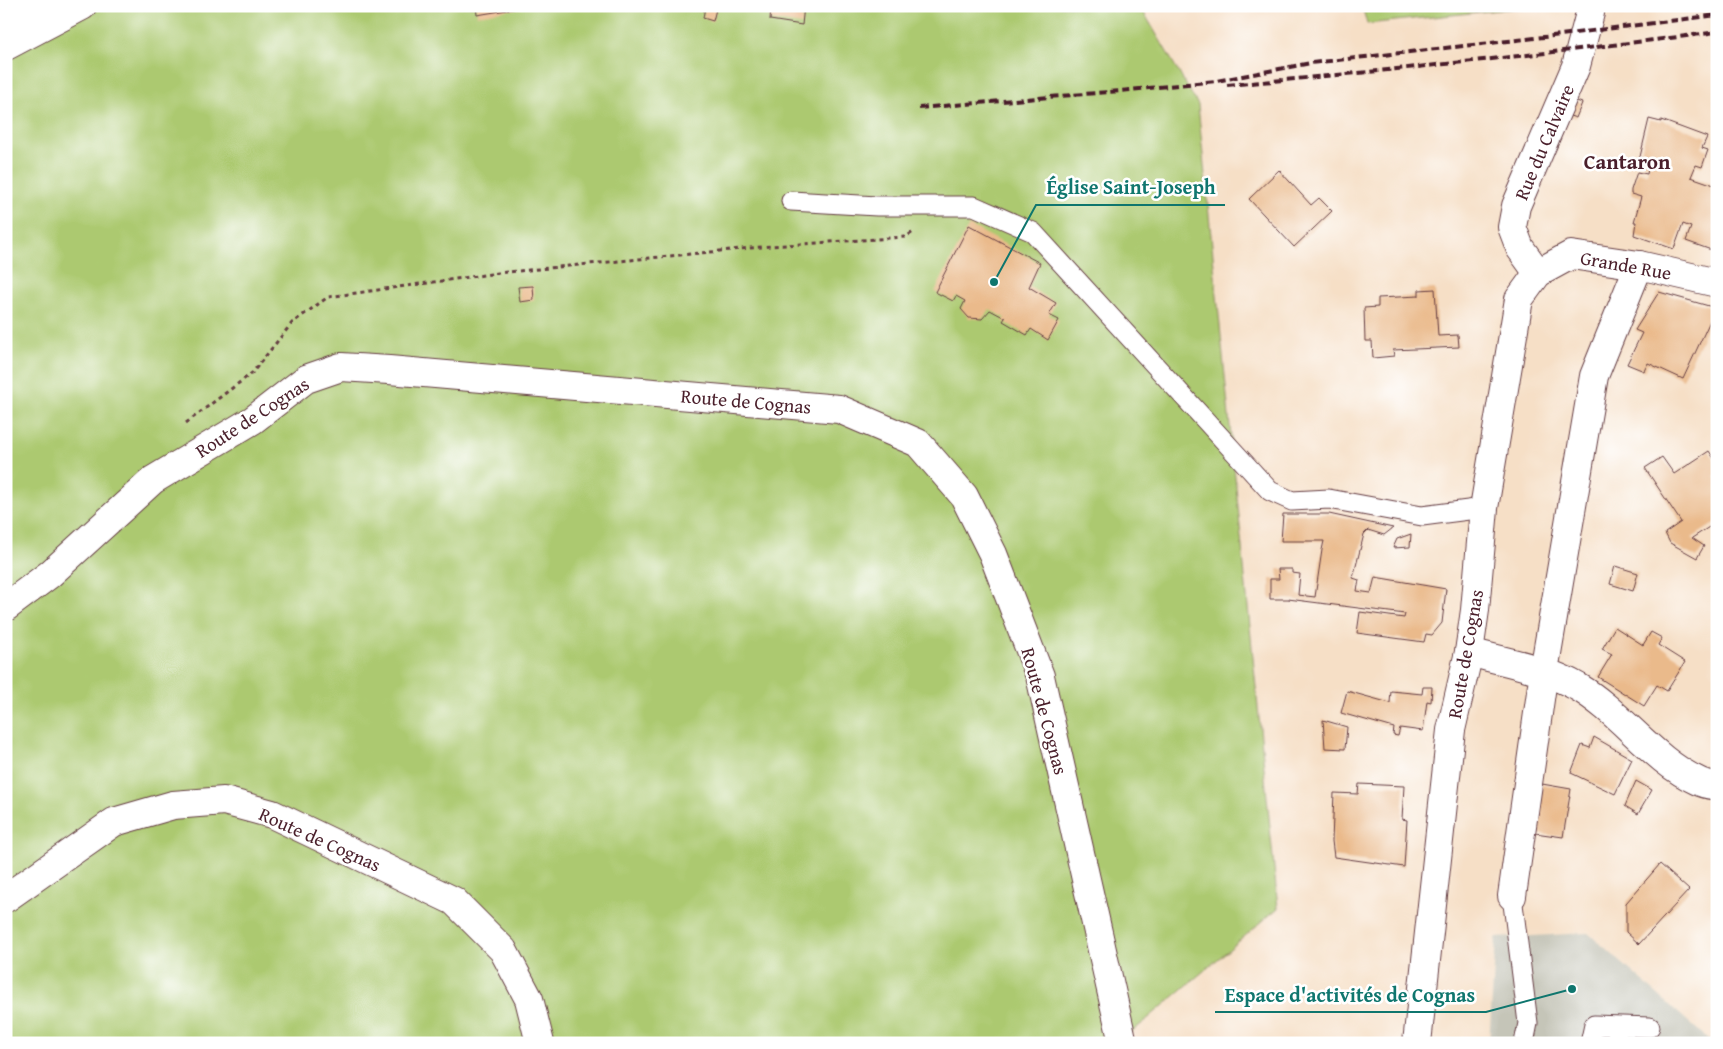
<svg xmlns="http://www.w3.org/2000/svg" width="1723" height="1049" font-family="'Gentium Book Plus',serif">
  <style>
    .industrial { fill: #c5c5b8 }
    .green { fill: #acc970; stroke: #7b744e }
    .building { fill: #eaba8b }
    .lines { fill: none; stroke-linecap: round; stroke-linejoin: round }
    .lane-casing { stroke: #643c42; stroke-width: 21 }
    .street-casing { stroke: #643c42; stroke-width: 30 }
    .secondary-casing { stroke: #643c42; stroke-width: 30 }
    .primary-casing { stroke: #643c42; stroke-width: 30 }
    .path { stroke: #643c42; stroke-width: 3; stroke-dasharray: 4 4; stroke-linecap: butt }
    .lane { stroke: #fff; stroke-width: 19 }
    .street { stroke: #fff; stroke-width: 28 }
    .secondary { stroke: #fff; stroke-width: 28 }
    .primary { stroke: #fff; stroke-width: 28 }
    .rail { stroke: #4a1f2b; stroke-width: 4; stroke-dasharray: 8 4; stroke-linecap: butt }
    .labels { text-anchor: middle; stroke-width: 5; stroke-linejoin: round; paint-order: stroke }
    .street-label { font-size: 19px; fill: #4a1f2b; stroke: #fff }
    .quarter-label { font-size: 21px; font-weight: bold; fill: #4a1f2b; stroke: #fff }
    .leader { fill: none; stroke: #0f766e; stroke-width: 2 }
    .callout-dot { fill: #0f766e; stroke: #fff; stroke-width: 2 }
    .callout-label { font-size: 20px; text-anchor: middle; font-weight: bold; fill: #0f766e; stroke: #fff; stroke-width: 5; stroke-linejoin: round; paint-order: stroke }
  </style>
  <rect width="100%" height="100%" fill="#fff"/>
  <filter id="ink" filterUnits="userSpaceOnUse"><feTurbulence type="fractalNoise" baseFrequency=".02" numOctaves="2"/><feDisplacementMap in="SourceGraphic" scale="10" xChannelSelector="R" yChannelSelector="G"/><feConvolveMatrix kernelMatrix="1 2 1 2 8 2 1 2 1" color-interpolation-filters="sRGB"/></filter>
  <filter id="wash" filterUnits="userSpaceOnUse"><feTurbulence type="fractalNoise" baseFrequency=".0096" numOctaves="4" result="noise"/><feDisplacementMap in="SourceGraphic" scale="20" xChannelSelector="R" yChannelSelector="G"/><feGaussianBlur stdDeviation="1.12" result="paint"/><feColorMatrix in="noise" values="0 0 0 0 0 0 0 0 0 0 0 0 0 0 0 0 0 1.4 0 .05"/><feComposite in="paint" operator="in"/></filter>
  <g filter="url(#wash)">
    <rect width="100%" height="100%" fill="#f6dfc6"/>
    <path class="industrial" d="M1588,933L1709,1040V1043H1489L1496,938Z"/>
    <path class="green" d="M6,6H1140L1198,105L1278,908L1119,1043H6Z
      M1362,6H1536L1367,24Z"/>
    <g id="blocks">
      <path class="building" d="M476,6H525V7L477,15Z
        M771,6H804L802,25L770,20Z
        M705,7L716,9L713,21L703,18Z
        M1574,100L1582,103L1576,118L1567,115Z
        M1649,119L1661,122V120L1707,137L1702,148L1708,150L1702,167L1696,165L1691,177L1717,186V252L1686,241L1691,227L1683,224L1674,249L1634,235L1636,222H1634L1641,197L1631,194V190L1637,172L1647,174L1649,164L1639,161Z
        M1279,170L1311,205L1319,198L1332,211L1294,247L1249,199Z
        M969,225L1040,263L1029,287L1056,303L1049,315L1059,320L1048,340L1031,329L1027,335L1003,321L1005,318L990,310L982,319L969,318L961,309L965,301L956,296L953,301L935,292Z
        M533,286L534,300L520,302L518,287Z
        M1435,289L1438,336L1458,335L1459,347L1393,350L1394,356L1373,358L1372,341H1365L1364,308L1378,307V298L1419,296V290Z
        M1659,292L1716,308L1683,379L1648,363L1644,371L1627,364L1642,333L1635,330Z
        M1709,451L1717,463V475L1714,476L1717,480V522L1692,538L1704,546L1697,558L1670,543L1665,533L1681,522L1645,468L1662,457L1674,474Z
        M1283,514H1329L1393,528L1384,535L1368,530L1364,534L1353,578L1359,580L1357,591L1371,593L1375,577L1446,589L1442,623L1432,635L1426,634L1424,642L1357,633L1360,612L1404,618L1405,614L1288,599H1270V579H1279L1278,569H1292V573L1300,574L1298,595L1315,597L1322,550L1324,541H1281Z
        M1411,534L1410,547L1393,548L1397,539Z
        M1615,566L1638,573L1633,591L1610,584Z
        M1615,627L1643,645L1651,632L1662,638L1658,645L1685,662L1667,691L1657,685L1644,706L1598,677L1612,654L1602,649Z
        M1423,687H1432L1431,702L1427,701L1423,731L1400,728L1398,736L1393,735L1394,728L1341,713L1347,691L1390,703L1391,691L1422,694Z
        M1323,720L1347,727L1345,749L1325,748Z
        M1594,737L1632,759L1615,794L1571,773L1582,745L1590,748Z
        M1636,781L1652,790L1638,814L1625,806Z
        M1359,784L1404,786L1402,819L1407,820L1404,867L1334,857L1332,841L1334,793L1358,794Z
        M1542,784L1571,789L1563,837L1535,833Z
        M1660,864L1689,890L1639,944L1626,932V903Z"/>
    </g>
  </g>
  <g filter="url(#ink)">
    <use href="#blocks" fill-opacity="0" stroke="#643c42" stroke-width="1"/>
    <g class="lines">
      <g class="lane-casing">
        <path id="lane" d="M791,201L877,206H974L1033,232L1270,491L1292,501L1329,499L1422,516L1484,508
          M1512,896L1528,1023L1524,1043
          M1590,1043L1594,1025L1650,1027"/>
      </g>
      <g class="street-casing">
        <path id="street" d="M1538,273L1520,248L1512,227L1516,206L1576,66L1590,13V6
          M1469,652C1506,662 1544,668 1578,687C1622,713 1652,760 1698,781C1704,784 1711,785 1717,786
          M1512,896L1544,671L1594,376L1639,265"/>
      </g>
      <g class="secondary-casing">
        <path id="secondary" d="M6,607L50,574L153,480L253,420L306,379L341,367L389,370L839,409L918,443L964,496L993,554L1040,676L1123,1043
          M6,898L114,822L173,805L224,801L272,814L454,901L503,950L529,999L540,1043
          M1417,1043L1451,730L1469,652L1475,610L1484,508L1519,299L1538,273L1571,255L1639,265L1717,283"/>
      </g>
      <g class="primary-casing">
        <path id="primary" d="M6,22L37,6
          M6,46L82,6"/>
      </g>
      <path class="path" d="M186,423L252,373L292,323L328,297L498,273L771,246L906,237L913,232"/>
      <use href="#lane" class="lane"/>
      <use href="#street" class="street"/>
      <use href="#secondary" class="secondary"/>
      <use href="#primary" class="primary"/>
      <path class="rail" d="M1227,85C1391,71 1554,53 1717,32
        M919,108L1120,91L1216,81L1311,63L1544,37L1717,15"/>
    </g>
  </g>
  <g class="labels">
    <g class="street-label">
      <text transform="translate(1544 142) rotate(-67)" y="7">Rue du Calvaire</text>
      <text transform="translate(1626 265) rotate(10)" y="7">Grande Rue</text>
      <text transform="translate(746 401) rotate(5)" y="7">Route de Cognas</text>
      <text transform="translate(252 417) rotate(-33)" y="7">Route de Cognas</text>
      <text transform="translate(1465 654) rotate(-80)" y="7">Route de Cognas</text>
      <text transform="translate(1045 711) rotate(75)" y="7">Route de Cognas</text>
      <text transform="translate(320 839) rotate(24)" y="7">Route de Cognas</text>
    </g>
    <g class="quarter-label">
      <text x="1627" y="169">Cantaron</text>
    </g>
  </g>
  <path class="leader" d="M994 282L1036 205H1225M1572 989L1486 1012H1215"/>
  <g class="callout-dot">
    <circle cx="994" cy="282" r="5"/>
    <circle cx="1572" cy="989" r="5"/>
  </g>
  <g class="callout-label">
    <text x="1131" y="194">Église Saint-Joseph</text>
    <text x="1350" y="1002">Espace d'activités de Cognas</text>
  </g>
  <rect width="1723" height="1049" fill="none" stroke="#fff" stroke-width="25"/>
</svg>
